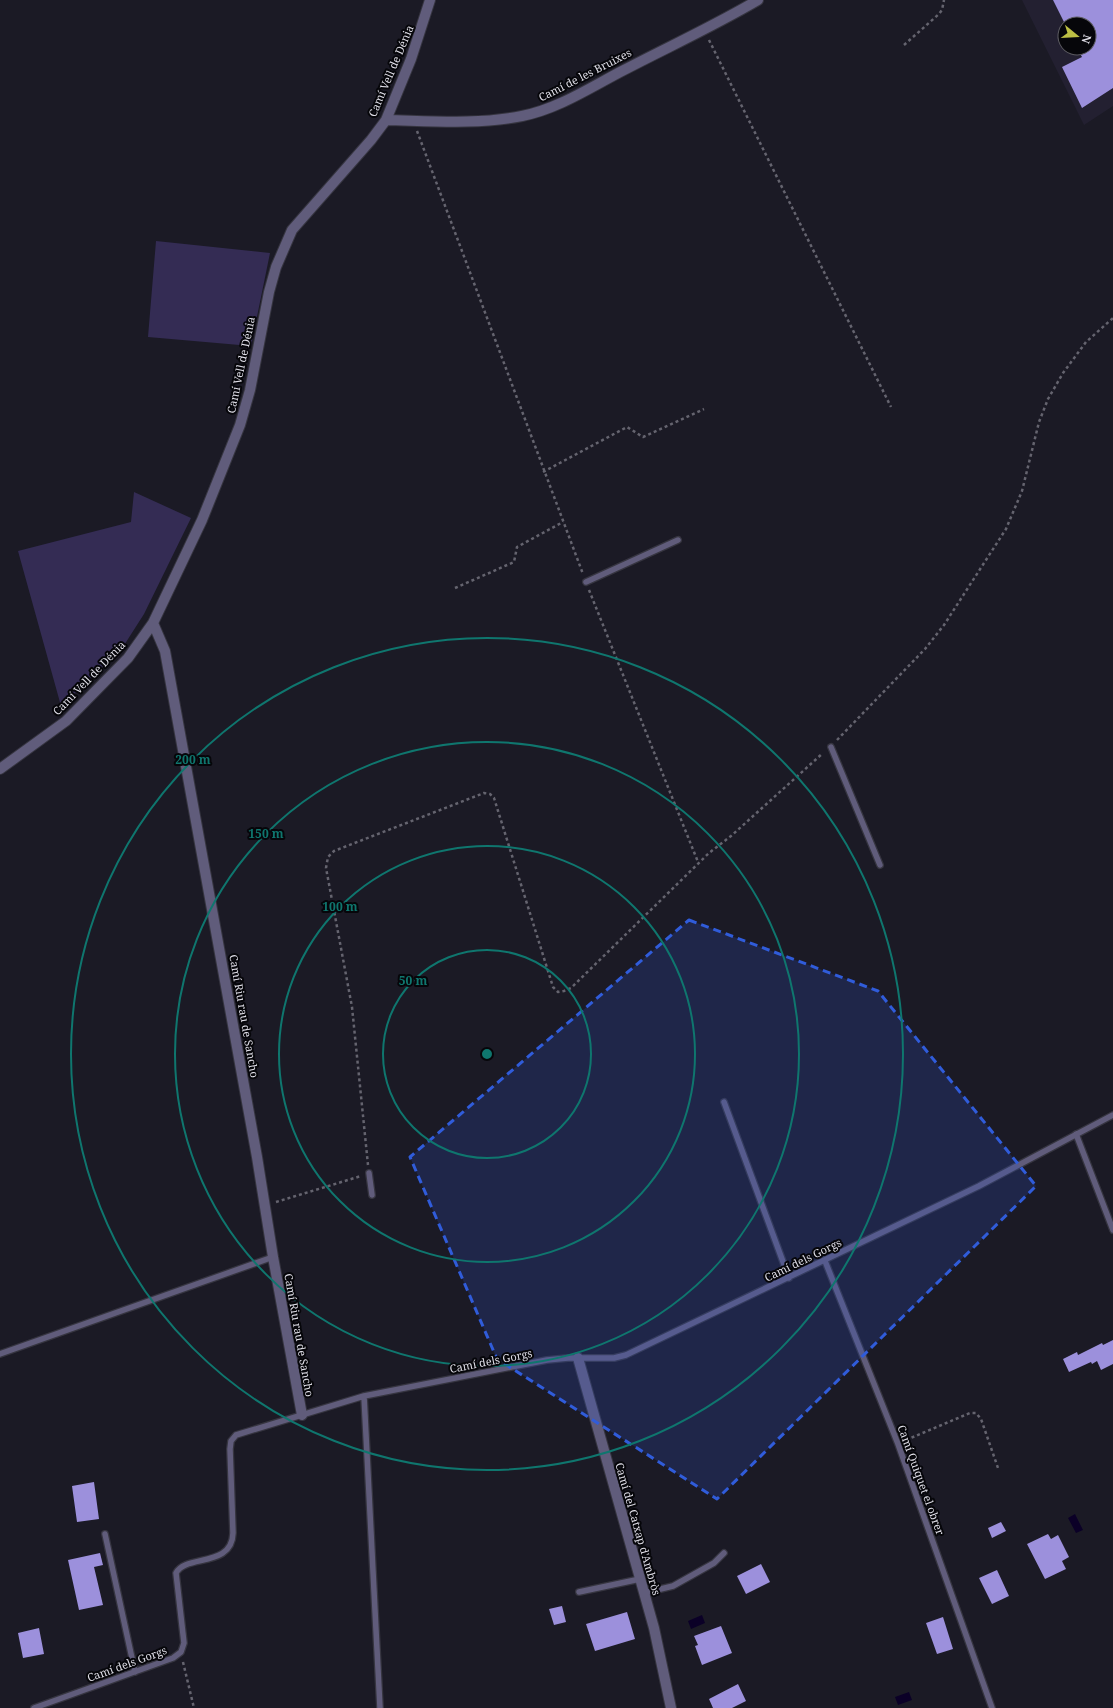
<svg xmlns="http://www.w3.org/2000/svg" width="1113" height="1708" font-family="'Noto Serif',serif">
  <style>
    .built { fill: #232031; fill-rule: evenodd }
    .green { fill: #342c54 }
    .water { fill: #0b0027 }
    .building { fill: #9c90dc }
    .lines { fill: none; stroke-linecap: round; stroke-linejoin: round }
    .lane-casing { stroke: #363540; stroke-width: 8 }
    .street-casing { stroke: #363540; stroke-width: 12 }
    .path { stroke: #65646f; stroke-width: 2.5; stroke-dasharray: 3 3; stroke-linecap: butt }
    .lane { stroke: #605c7b; stroke-width: 5.5 }
    .street { stroke: #605c7b; stroke-width: 10 }
    .marked { fill: #305cda; fill-opacity: 0.2; stroke: #305cda; stroke-width: 3; stroke-dasharray: 8 5; stroke-linejoin: round }
    .ring { fill: none; stroke: #0f766e; stroke-width: 2 }
    .labels { text-anchor: middle; stroke-width: 4; stroke-linejoin: round; paint-order: stroke }
    .street-label { font-size: 11px; fill: #dfdee7; stroke: #06060a }
    .centre { fill: #0f766e; stroke: #06060a; stroke-width: 2 }
    .ring-label { font-size: 12px; text-anchor: middle; font-weight: bold; fill: #0f766e; stroke: #06060a; stroke-width: 4; stroke-linejoin: round; paint-order: stroke }
  </style>
  <rect width="100%" height="100%" fill="#1b1a25"/>
  <path class="built" d="M1022,0H1113V106L1084,125ZM1065,24H1089V48H1065Z"/>
  <path class="green" d="M156,241L270,253L251,346L148,337Z
    M134,492L191,518L144,614L121,650L61,706L18,551L131,522Z"/>
  <path class="water" d="M1075,1514L1083,1530L1076,1533L1068,1518Z
    M702,1615L705,1623L691,1629L688,1621Z
    M909,1692L912,1700L898,1705L895,1697Z"/>
  <path class="building" d="M1053,0H1113V88L1082,108L1062,67L1082,57L1077,48H1089V24H1065Z
    M1113,1340V1364L1101,1370L1097,1361L1092,1364L1091,1362L1069,1372L1063,1359L1077,1352L1078,1355L1102,1343L1103,1345Z
    M94,1482L99,1519L77,1522L72,1486Z
    M1001,1522L1006,1531L992,1538L988,1528Z
    M1048,1534L1051,1539L1058,1535L1069,1557L1062,1561L1066,1569L1045,1579L1027,1544Z
    M100,1553L103,1565L94,1567L103,1605L79,1610L68,1560Z
    M761,1564L770,1582L746,1594L737,1576Z
    M997,1570L1009,1596L992,1604L979,1578Z
    M562,1606L566,1622L554,1625L549,1609Z
    M627,1612L635,1639L595,1651L586,1624Z
    M943,1617L953,1649L937,1654L926,1623Z
    M721,1626L732,1653L702,1665L695,1646L698,1645L694,1636Z
    M39,1628L44,1654L23,1658L18,1633Z
    M738,1684L746,1701L732,1708H713L709,1699Z"/>
  <g class="lines">
    <g class="lane-casing">
      <path id="lane" d="M586,582L678,540
        M831,747L880,865
        M724,1102L789,1278
        M1076,1134L1113,1230
        M369,1173L372,1195
        M825,1261L898,1444L992,1708
        M0,1354L273,1257
        M364,1396L380,1708
        M105,1534L135,1672
        M579,1592L640,1579
        M644,1593L673,1586L714,1563L724,1553
        M34,1708L173,1658L181,1652L184,1643L176,1573C186,1554 232,1568 233,1533L230,1449L231,1441L236,1435L364,1396L547,1360L568,1358H614L626,1355L979,1186L1113,1115"/>
    </g>
    <g class="street-casing">
      <path id="street" d="M386,120C430,121 478,125 522,116C558,109 591,87 624,70C668,47 714,26 758,0
        M153,623L165,651L257,1157L273,1257L302,1415
        M0,769L66,721L128,658L153,623L202,520L240,425L250,390L269,292L276,267L292,230L371,140L386,120L411,59L430,0
        M578,1358L654,1628L671,1708"/>
    </g>
    <path class="path" d="M709,40L891,407
      M904,45L939,14L942,10L944,0
      M417,131L583,574
      M543,472L627,427L643,437L704,409
      M455,588L514,562L517,547L563,522
      M589,590L698,862
      M837,740L925,649L944,625L1006,529L1022,491L1039,422L1048,399L1063,373L1086,342L1113,318
      M368,1165L352,1007L326,868L328,857L334,851L484,793L490,794L494,798L553,987L558,992L564,991L571,988L709,853L731,836L823,753
      M276,1202L361,1176
      M906,1440L970,1413H976L981,1419L998,1468
      M183,1662L194,1708"/>
    <use href="#lane" class="lane"/>
    <use href="#street" class="street"/>
  </g>
  <path class="marked" d="M689,920L878,991L1036,1186L717,1499L497,1359L410,1157Z"/>
  <g class="ring">
    <circle cx="487" cy="1054" r="104"/>
    <circle cx="487" cy="1054" r="208"/>
    <circle cx="487" cy="1054" r="312"/>
    <circle cx="487" cy="1054" r="416"/>
  </g>
  <g class="labels">
    <g class="street-label">
      <text transform="translate(391 71) rotate(-67)" y="4">Camí Vell de Dénia</text>
      <text transform="translate(585 75) rotate(-27)" y="4">Camí de les Bruixes</text>
      <text transform="translate(241 365) rotate(-78)" y="4">Camí Vell de Dénia</text>
      <text transform="translate(89 678) rotate(-46)" y="4">Camí Vell de Dénia</text>
      <text transform="translate(244 1016) rotate(80)" y="4">Camí Riu rau de Sancho</text>
      <text transform="translate(803 1260) rotate(-26)" y="4">Camí dels Gorgs</text>
      <text transform="translate(299 1335) rotate(80)" y="4">Camí Riu rau de Sancho</text>
      <text transform="translate(491 1361) rotate(-11)" y="4">Camí dels Gorgs</text>
      <text transform="translate(921 1480) rotate(70)" y="4">Camí Quiquet el obrer</text>
      <text transform="translate(638 1529) rotate(74)" y="4">Camí del Catxap d'Ambròs</text>
      <text transform="translate(127 1664) rotate(-20)" y="4">Camí dels Gorgs</text>
    </g>
  </g>
  <circle cx="487" cy="1054" r="6" class="centre"/>
  <g class="ring-label">
    <text x="193" y="764">200 m</text>
    <text x="266" y="838">150 m</text>
    <text x="340" y="911">100 m</text>
    <text x="413" y="985">50 m</text>
  </g>
  <g transform="translate(1077 36) rotate(108)"><circle r="19" fill="#06060a" stroke="#5d5c62"/>
  <path d="M0-3L7 15L0 10L-7 15Z" fill="#bcbf44"/>
  <text y="-6" font-size="11" font-weight="bold" text-anchor="middle" fill="#dfdee7">N</text>
  </g>
</svg>
